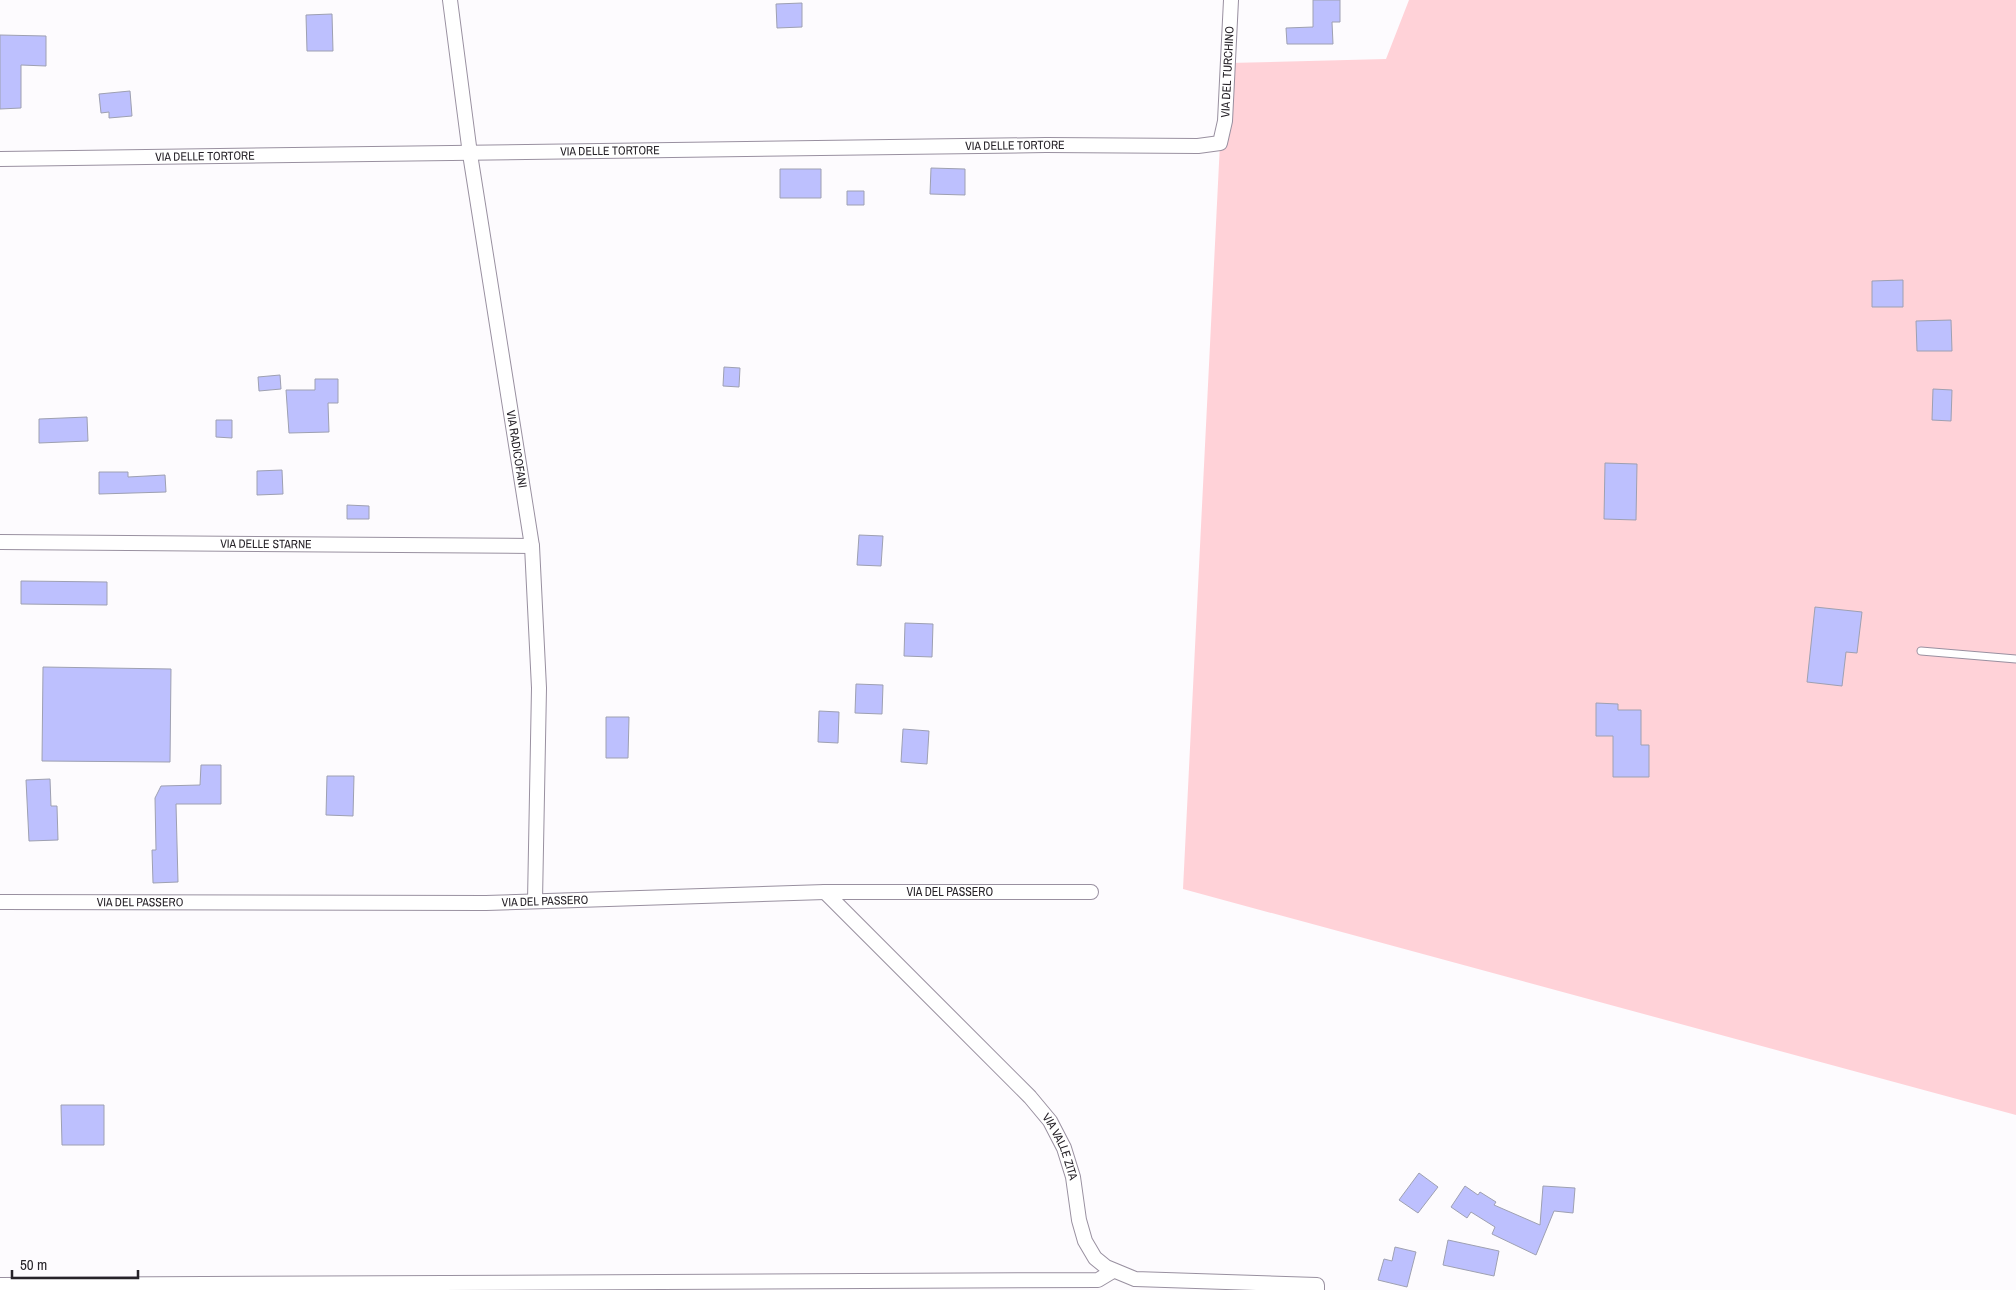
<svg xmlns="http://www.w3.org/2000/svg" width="2016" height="1290" font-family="'Archivo Narrow',sans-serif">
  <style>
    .green { fill: #ffd2d8 }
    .building { fill: #bdc0fe; stroke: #9ea0b1 }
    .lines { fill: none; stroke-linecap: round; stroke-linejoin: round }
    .lane-casing { stroke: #9990a0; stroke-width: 9 }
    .street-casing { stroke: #9990a0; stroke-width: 16 }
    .lane { stroke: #fff; stroke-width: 7 }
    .street { stroke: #fff; stroke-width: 14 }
    .labels { text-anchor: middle; stroke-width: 4.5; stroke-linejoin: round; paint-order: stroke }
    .street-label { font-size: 12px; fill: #272329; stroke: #fdfbfe }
  </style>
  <rect width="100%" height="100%" fill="#fdfbfe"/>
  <path class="green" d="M1409,0H2016V1115L1183,889L1220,143L1229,63L1386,59Z"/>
  <path class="building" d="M1313,0H1340V22H1332L1333,44H1287L1286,28L1313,27Z
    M802,3V27L777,28L776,4Z
    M332,14L333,51H307L306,15Z
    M0,35L46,36V66L21,65V108L0,109Z
    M130,91L132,116L109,118V112L101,113L99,94Z
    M931,168L965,169V195L930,194Z
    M780,169H821V198H780Z
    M847,191H864V205H847Z
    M1903,280V307H1872V281Z
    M1951,320L1952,351H1917L1916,321Z
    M724,367L740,368L739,387L723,386Z
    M280,375L281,389L259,391L258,377Z
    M315,379H338V403H328L329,432L289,433L286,390H315Z
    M1933,389L1952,390L1951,421L1932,420Z
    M87,417L88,441L39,443V419Z
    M216,420H232V438L216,437Z
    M1605,463L1637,464L1636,520L1604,519Z
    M282,470L283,494L257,495V471Z
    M99,472H128V477L165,475L166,492L99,494Z
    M347,505L369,506V519H347Z
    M859,535L883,536L881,566L857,565Z
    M21,581L107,582V605L21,604Z
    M1815,607L1862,612L1857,653L1846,652L1842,686L1807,682Z
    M905,623L933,624L932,657L904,656Z
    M43,667L171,669L170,762L42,761Z
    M856,684L883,685L882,714L855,713Z
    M1596,703L1618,704V710H1641V745H1649V777H1613V736H1596Z
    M819,711L839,712L838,743L818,742Z
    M606,717H629L628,758H606Z
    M903,729L929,731L927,764L901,762Z
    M201,765H221V804H176L178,882L153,883L152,850H156L155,798L161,786L200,785Z
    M327,776H354L353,816L326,815Z
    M50,779L51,806H57L58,840L29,841L26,780Z
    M61,1105H104V1145H62Z
    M1419,1173L1438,1187L1418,1213L1399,1200Z
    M1465,1186L1478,1195L1480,1192L1496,1202L1494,1205L1540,1225L1543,1186L1575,1188L1573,1213L1554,1211L1536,1255L1492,1234L1495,1227L1471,1212L1467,1218L1451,1207Z
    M1448,1240L1499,1251L1494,1276L1443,1265Z
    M1395,1247L1416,1252L1407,1287L1378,1280L1384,1259L1392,1261Z"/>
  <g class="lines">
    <g class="lane-casing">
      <path id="lane" d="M1921,651L2016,659"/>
    </g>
    <g class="street-casing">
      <g id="street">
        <path id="s1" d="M450,0L470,154L532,546L539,688L535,901"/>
        <path id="s2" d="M0,159L1046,145L1198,146L1220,143L1225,121L1231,0"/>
        <path id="s3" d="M0,542L532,546"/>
        <path id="s4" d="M825,892L1030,1097L1050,1121L1064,1148L1073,1177L1079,1220L1085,1241L1095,1258L1106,1267L1135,1279L1317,1285V1290"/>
        <path id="s5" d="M0,902L486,903L825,892H1091"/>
        <path d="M0,1285L1098,1280L1113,1271"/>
      </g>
    </g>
    <use href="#lane" class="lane"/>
    <use href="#street" class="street"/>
  </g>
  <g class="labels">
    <g class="street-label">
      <text dy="4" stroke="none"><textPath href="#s2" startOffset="1292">VIA DEL TURCHINO</textPath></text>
      <text dy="4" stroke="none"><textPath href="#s2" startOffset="1015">VIA DELLE TORTORE</textPath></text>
      <text dy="4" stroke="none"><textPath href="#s2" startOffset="610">VIA DELLE TORTORE</textPath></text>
      <text dy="4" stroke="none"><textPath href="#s2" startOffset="205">VIA DELLE TORTORE</textPath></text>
      <text dy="4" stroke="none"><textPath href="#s1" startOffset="454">VIA RADICOFANI</textPath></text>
      <text dy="4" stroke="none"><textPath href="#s3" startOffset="266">VIA DELLE STARNE</textPath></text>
      <text dy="4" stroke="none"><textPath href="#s5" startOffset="950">VIA DEL PASSERO</textPath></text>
      <text dy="4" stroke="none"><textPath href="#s5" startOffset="545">VIA DEL PASSERO</textPath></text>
      <text dy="4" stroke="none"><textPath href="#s5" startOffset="140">VIA DEL PASSERO</textPath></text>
      <text dy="4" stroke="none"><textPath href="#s4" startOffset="349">VIA VALLE ZITA</textPath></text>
    </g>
  </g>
  <path d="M12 1270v8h126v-8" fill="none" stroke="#272329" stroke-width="2.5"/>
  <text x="20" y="1270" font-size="15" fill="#272329" stroke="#fdfbfe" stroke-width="4" paint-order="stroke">50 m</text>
</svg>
